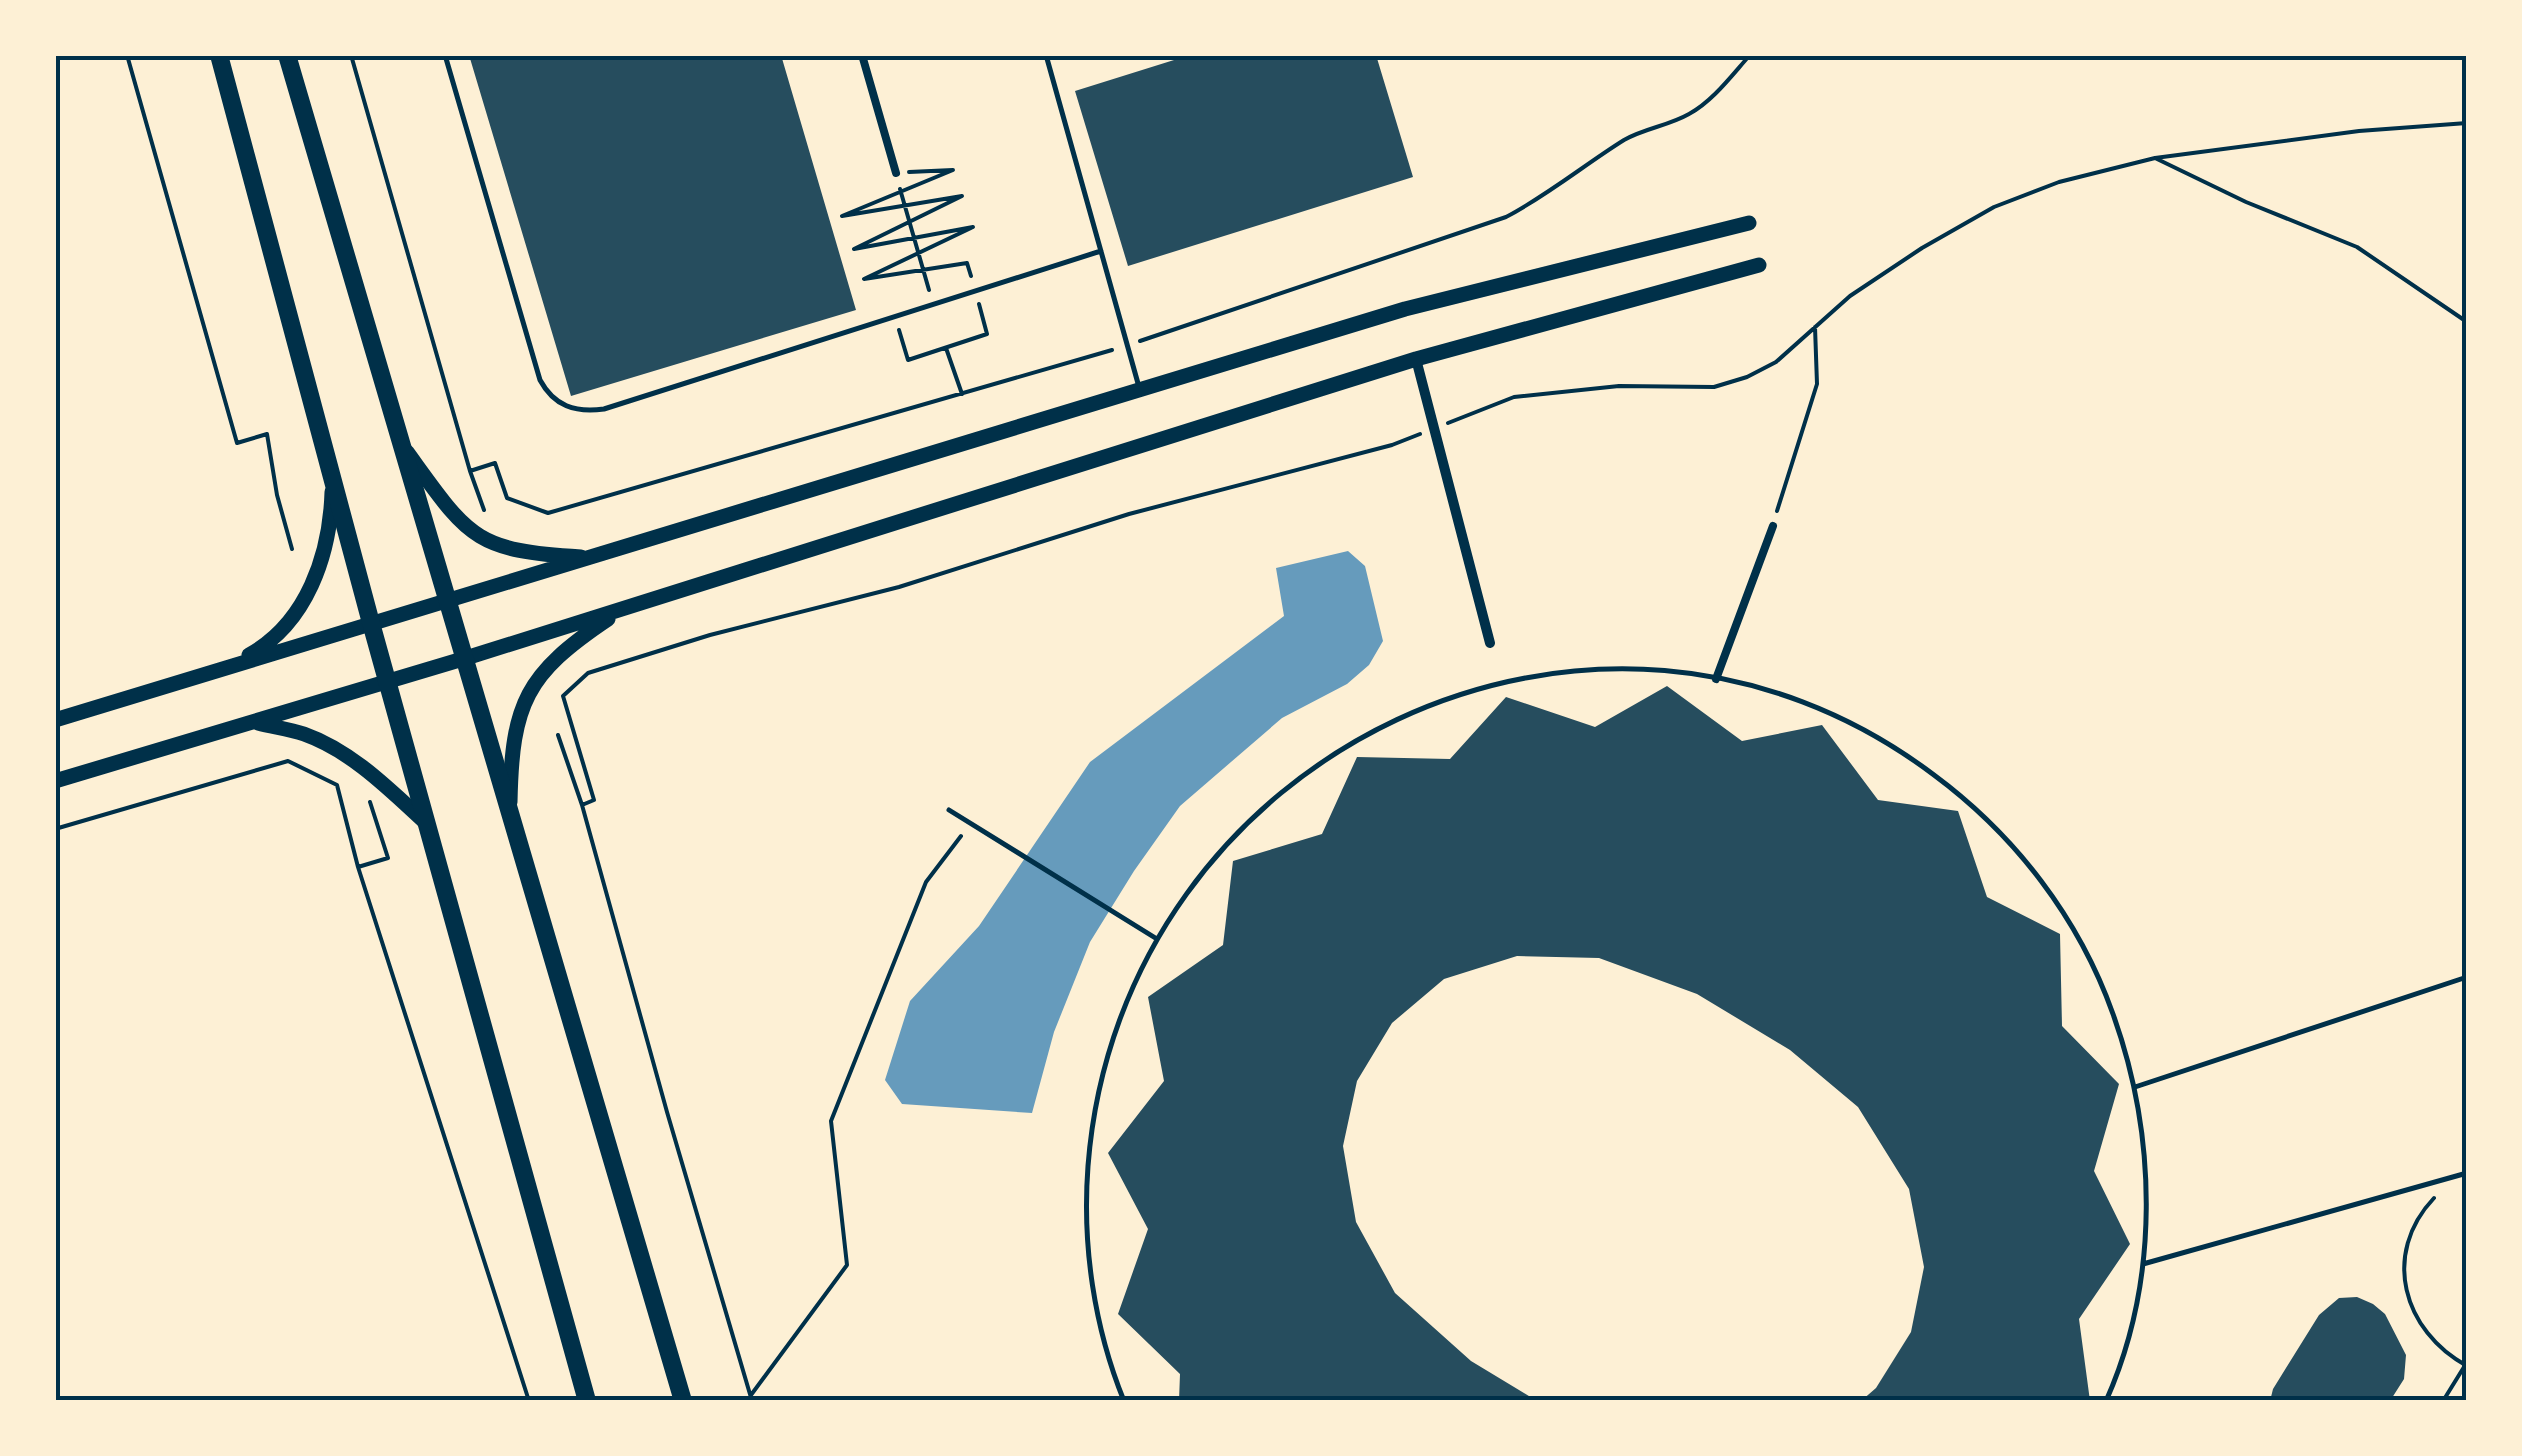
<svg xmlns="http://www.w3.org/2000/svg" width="2522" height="1456" font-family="Raleway,sans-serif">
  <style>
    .water { fill: #669bbc }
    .building { fill: #264d5e }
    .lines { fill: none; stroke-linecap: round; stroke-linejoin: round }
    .path { stroke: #003049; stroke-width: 4 }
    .service { stroke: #003049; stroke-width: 5 }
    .pedestrian { stroke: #003049; stroke-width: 8 }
    .minor { stroke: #003049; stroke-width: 10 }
    .secondary { stroke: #003049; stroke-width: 15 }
    .primary { stroke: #003049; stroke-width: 18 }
    .neatline { fill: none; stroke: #003049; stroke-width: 4 }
  </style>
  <rect width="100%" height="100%" fill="#fdf0d5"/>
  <path class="water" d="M1348,551L1365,566L1383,641L1369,665L1347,684L1282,718L1180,806L1134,871L1090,942L1054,1032L1032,1113L902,1104L885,1080L910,1001L979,926L1090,762L1284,616L1276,568Z"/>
  <path class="building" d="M469,55H781L856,310L571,396Z
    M1190,55H1376L1413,177L1128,266L1075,91Z
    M1667,686L1742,741L1822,725L1878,800L1958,811L1987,897L2060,934L2062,1026L2119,1084L2094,1171L2130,1244L2079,1319L2090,1401H1861L1876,1388L1911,1332L1924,1267L1909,1189L1858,1107L1790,1050L1697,994L1599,958L1517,956L1444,979L1392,1023L1357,1081L1343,1146L1356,1222L1395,1293L1471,1361L1537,1401H1179L1180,1374L1118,1314L1148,1229L1108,1153L1164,1081L1148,997L1223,945L1233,861L1322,834L1357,757L1450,759L1506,697L1595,727Z
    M2357,1297L2373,1304L2385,1314L2406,1355L2404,1379L2390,1401H2270L2273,1389L2319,1315L2339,1298Z"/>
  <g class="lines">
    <path class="path" d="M127,55L237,443L267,434L277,495L292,549
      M351,55L470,471L484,510
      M2466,55L2467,60
      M2155,158L2246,202L2357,247L2467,322
      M909,172L953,170L842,216L962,196L854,249L973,227L864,279L967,263L971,276
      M900,189L929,290
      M899,330L908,360L987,334L979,304
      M1140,341L1506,217C1548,195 1584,165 1624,140C1645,128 1668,126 1689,114C1713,101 1732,75 1750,55
      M946,348L962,394
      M1448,423L1514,397L1619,386L1714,387L1747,377L1776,362L1850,296L1922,248L1994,207L2059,182L2155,158L2359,131L2467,123
      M470,471L495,463L507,498L548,513L1112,350
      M1777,511L1817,384L1815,327
      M558,735L582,805
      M55,829L288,761L337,785L358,867L529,1401
      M358,867L388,858L370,802
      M2434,1198C2381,1254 2403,1331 2467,1366
      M751,1395L847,1265L831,1121L926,882L961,836
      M752,1401L667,1112L582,805L594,800L563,696L588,673L710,635L899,587L1129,514L1392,445L1420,434
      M2443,1401L2464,1367"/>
    <path class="service" d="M445,55L540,380C554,406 575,413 604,409L1101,251
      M1046,55L1139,387
      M949,810L1157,939
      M2135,1087L2467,977
      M2143,1264L2467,1173
      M1124,1401C1094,1327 1082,1245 1088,1166C1120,751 1598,521 1934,775C2015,835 2079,918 2113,1014C2157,1137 2160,1280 2106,1401"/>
    <path class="pedestrian" d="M862,55L896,173
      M1716,679L1773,526"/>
    <path class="minor" d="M1416,359L1490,643"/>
    <path class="secondary" d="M407,452C468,536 473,551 581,557
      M249,655C307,623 330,555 332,492
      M55,720L1405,309L1749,223
      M258,723C273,727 289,729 304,734C352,751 390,790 426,823
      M55,781L466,658L1416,359L1759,265
      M510,802C512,703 526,674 608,619"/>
    <path class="primary" d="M219,55L371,623L587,1401
      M287,55L683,1401"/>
  </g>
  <rect width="2522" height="1456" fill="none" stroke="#fdf0d5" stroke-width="115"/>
  <rect x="58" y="58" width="2406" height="1340" class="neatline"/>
</svg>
